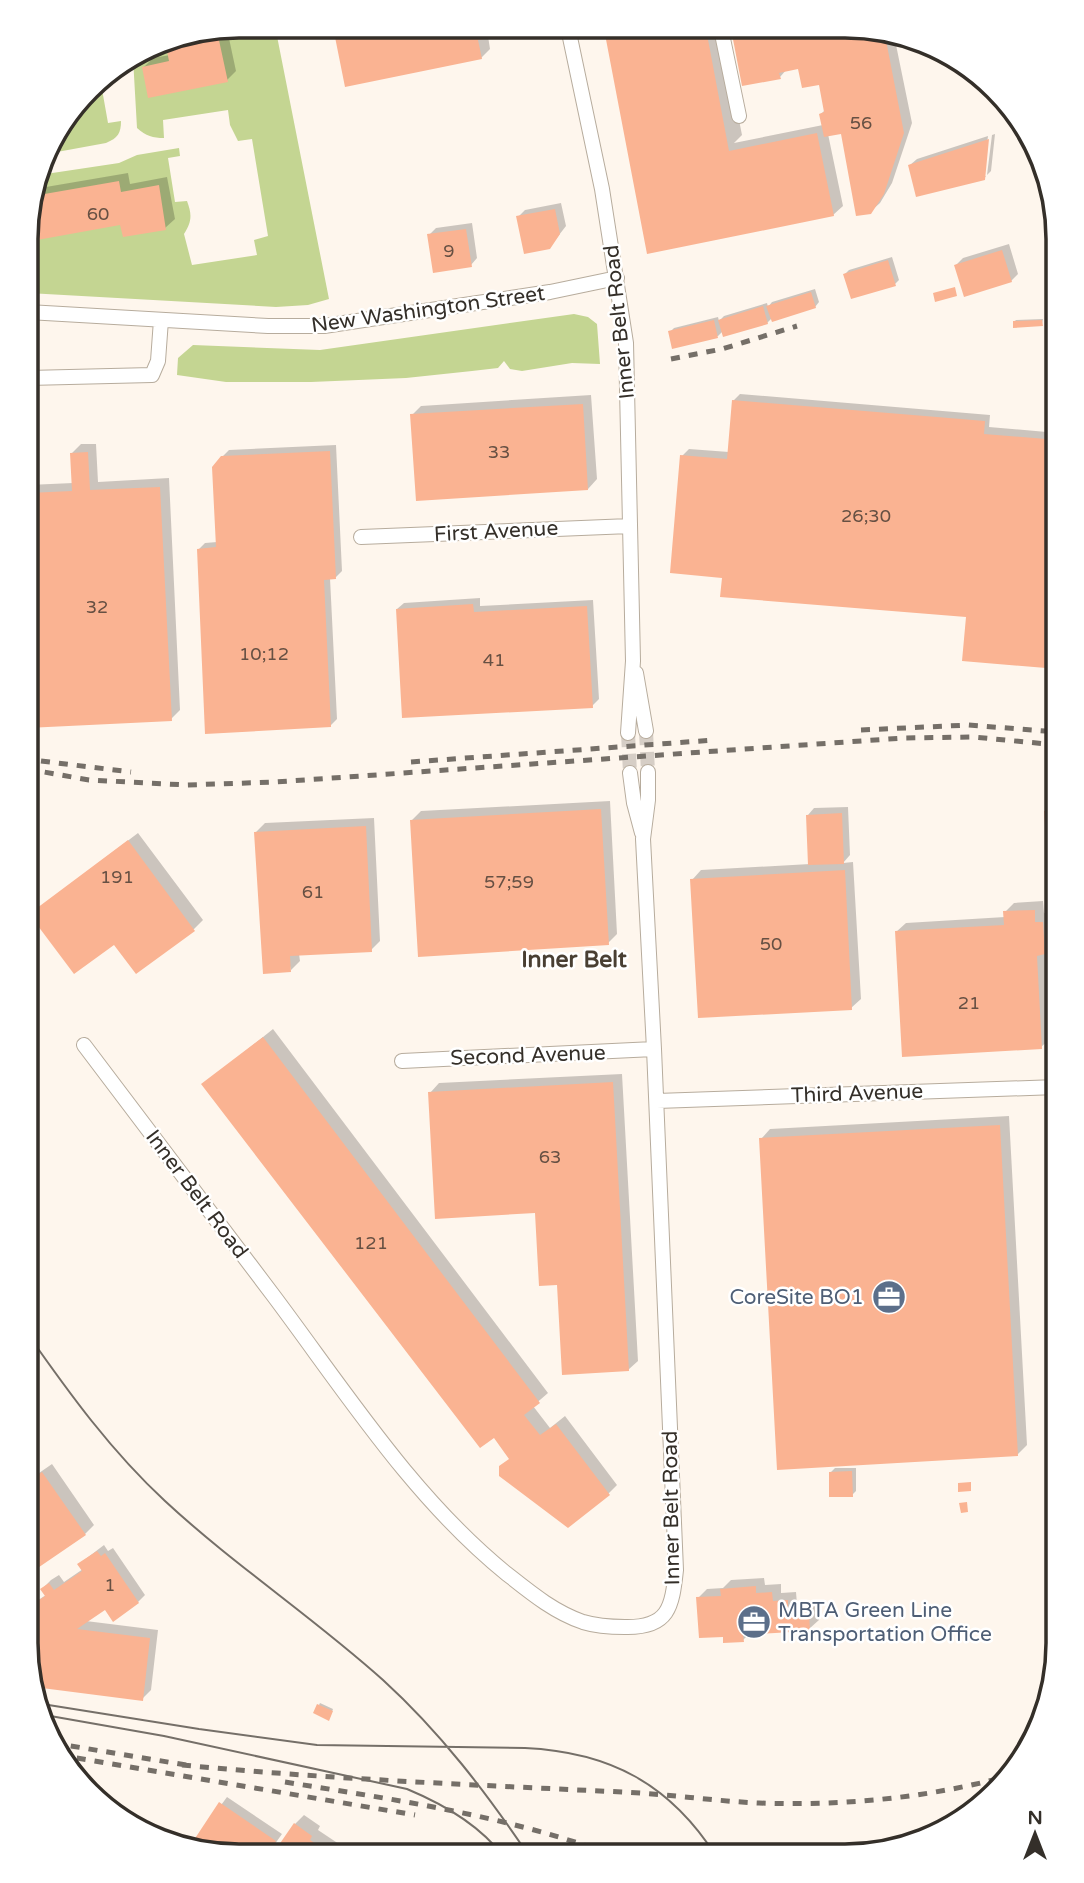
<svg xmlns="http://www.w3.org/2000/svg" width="1084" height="1883" font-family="'Varela Round',sans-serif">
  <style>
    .green { fill: #c4d592 }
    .shadow { fill: #0003 }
    .building { fill: #fab392 }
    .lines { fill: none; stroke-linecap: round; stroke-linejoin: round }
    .street-tunnel { stroke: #d6cec6; stroke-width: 14; stroke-dasharray: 14 7; stroke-linecap: butt }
    .street-casing { stroke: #b7ac9d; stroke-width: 16 }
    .street { stroke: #fff; stroke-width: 14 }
    .tram { stroke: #756f68; stroke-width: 2 }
    .rail { stroke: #756f68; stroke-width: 5; stroke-dasharray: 9 9; stroke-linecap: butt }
    .labels { text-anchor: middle; stroke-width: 5; stroke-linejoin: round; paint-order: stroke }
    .number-label { font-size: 18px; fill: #665043 }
    .street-label { font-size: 21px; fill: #342f29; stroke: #fff }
    .service-label { font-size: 21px; fill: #4e5e75; stroke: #fff; text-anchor: end }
    .neighbourhood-label { font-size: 23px; font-weight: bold; fill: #493f33; stroke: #fff }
    .rim { fill: none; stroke: #342f29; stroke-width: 3.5 }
  </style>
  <rect width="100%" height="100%" fill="#fef6ed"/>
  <path class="green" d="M240,26H275L329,299L308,305L276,307L28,293V212L39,175L119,163L137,155L179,148L180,156L168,158L175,202L187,201C192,214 192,222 184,234L192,265L257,255L254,240L268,236L252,139L238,141L230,125L228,110L163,120L164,138C153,138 146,136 137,128L133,58L159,42Z
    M100,78L108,123L121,121C121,133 118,138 106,143L46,154L48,145Z
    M574,314L588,317L597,324L600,364L572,363L522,371L510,369L504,361L498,368L472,371L406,378L311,382H226L177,375L178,358L193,345L320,350Z"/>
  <path class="shadow" d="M335,27L517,28L513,31L488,36L490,49L481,58L346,85Z
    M227,29L236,71L227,80L144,67L153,58L170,55L167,41Z
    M606,29H721L742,135L734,143L823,125L821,114L826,109L820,83L799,67L787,69L780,77L733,29L885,30L894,35L912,123L892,183L880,203L870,212L843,131L828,134L843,206L833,215L648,252Z
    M957,66L968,71L959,73Z
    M995,134L991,171L987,175L992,135Z
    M988,136L983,176H986L984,178L910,165L917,159Z
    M128,173L130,184L167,177L175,219L165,228L122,223L38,238L32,200L40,188Z
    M561,203L566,226L549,248L518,217L525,210Z
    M472,223L477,258L471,265L429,235L436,228Z
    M1009,244L1018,274L1011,281L956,265L963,258Z
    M892,257L899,280L895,284L845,274L849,270Z
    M815,289L819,302L815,307L772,318L767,323L723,331L718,336L670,332L674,328L718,317L719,321L724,316L767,303L768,307L772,302Z
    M1043,319L1042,324L1014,322L1016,320Z
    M740,394L990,415L989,427L1058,433V667L968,616L724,576L682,456L689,449L729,452L733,401Z
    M591,395L597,479L588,489L412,415L421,406Z
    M81,444H96L98,482L169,478L180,710L171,719L27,726L28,485L73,483L71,454Z
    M336,445L342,571L336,577L330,578L337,719L330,726L198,550L205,543L217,542L222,457L229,450Z
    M480,598V606L593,600L599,699L592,706L397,609L404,603Z
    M610,801L617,934L608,943L412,820L421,811Z
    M1054,806L1058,866L1053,870L1046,811Z
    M848,807L850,855L843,863L853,862L861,999L851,1008L692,880L701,870L810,864L808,815L814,808Z
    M374,818L380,941L371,950L299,954L300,961L291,970L256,832L265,823Z
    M138,833L203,920L194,929L114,942L31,914Z
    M1043,901L1044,913L1052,914L1053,943L1046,950L1051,1038L1041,1047L896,932L906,923L1005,917V912L1014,903Z
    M273,1029L548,1393L533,1406L550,1428L565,1416L617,1485L608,1494L511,1457L204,1084Z
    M622,1074L638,1361L628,1370L558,1283L537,1211L430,1093L439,1083Z
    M1009,1116L1027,1445L1017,1455L761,1139L770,1129Z
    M52,1464L94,1525L85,1534L26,1574V1482Z
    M835,1468H856V1491L852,1495L830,1473Z
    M104,1545L108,1551L113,1548L145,1595L138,1602L105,1607L86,1621L158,1630L151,1690L142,1699L33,1685L26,1643V1608L46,1595L42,1589L51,1580L59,1575L64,1582L83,1569L79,1564Z
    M764,1578L765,1585L781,1584V1593L796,1592L797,1604L818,1602L819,1620L809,1629L750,1633L743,1640L725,1635L698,1598L707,1589L723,1588L731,1580Z
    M320,1703L333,1709L330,1717L319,1705Z
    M227,1797L282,1834L267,1855H212L191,1846Z
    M304,1815L320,1826L318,1830L345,1848L341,1855H274L295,1824Z"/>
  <path class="building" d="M333,27L513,28L514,33L478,40L482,59L345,87Z
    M604,29H706L729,151L817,133L834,216L647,254Z
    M731,29L884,30L904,133L884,194L871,214L856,216L841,134L824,137L819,114L824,112L819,85L802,88L798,69L779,73L781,79L742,86Z
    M217,31L228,82L148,98L142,67L169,61L165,41Z
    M989,139L985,180L916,197L908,165Z
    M119,181L121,192L159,185L166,230L123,237L120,225L37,240L31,204L33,196Z
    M555,209L560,234L550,249L524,254L516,216Z
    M466,229L472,267L433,273L427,234Z
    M1002,250L1012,282L964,297L954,265Z
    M888,260L896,286L851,299L843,274Z
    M955,287L957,296L935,302L933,293Z
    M811,292L816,308L772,322L766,306Z
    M763,306L768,324L723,337L718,320Z
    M714,320L718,338L672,349L668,331Z
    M1042,320L1043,326L1013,328V321Z
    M732,400L985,421L984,434L1058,440V669L962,661L966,617L720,597L722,578L670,573L680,455L727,459Z
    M583,404L588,490L416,501L410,414Z
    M330,451L336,579L324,580L331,727L205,734L197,549L216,547L212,467L221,456Z
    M88,452L90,490L160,487L172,721L27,728L28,493L72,491L70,453Z
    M473,604L474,612L587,606L593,708L402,718L396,609Z
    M601,809L609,945L418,957L410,820Z
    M1051,809L1054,872L1048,873L1044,811Z
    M842,813L844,864L808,865L806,815Z
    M366,826L372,952L290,956L291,972L263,974L254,832Z
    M128,840L195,931L136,974L114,945L74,974L29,914Z
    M845,870L852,1010L698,1018L690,879Z
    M1035,910V922H1043L1045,954L1037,956L1042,1049L902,1057L895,931L1004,925L1003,911Z
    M263,1037L540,1403L524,1415L540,1435L556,1424L610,1495L568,1528L499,1476V1466L509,1459L494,1438L480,1448L201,1084Z
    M613,1082L629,1371L562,1375L557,1285L539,1286L535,1213L435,1219L428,1092Z
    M1000,1125L1018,1456L777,1470L759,1138Z
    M852,1471L853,1497H829V1472Z
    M42,1472L86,1535L26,1576V1483Z
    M971,1482V1491L958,1492V1483Z
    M967,1502L968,1512L961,1513L959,1503Z
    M97,1551L101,1556L105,1553L139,1603L113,1622L105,1610L77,1629L150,1638L143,1701L34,1687L26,1643V1609L45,1596L40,1589L49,1583L54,1590L82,1571L77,1564Z
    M756,1586V1593L772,1592L773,1601L788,1600V1612L809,1611L810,1631L743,1635L744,1642L723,1643V1637L699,1638L696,1597L721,1596L720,1589Z
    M317,1704L333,1711L329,1721L313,1713Z
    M219,1802L276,1841L267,1855H212L190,1846Z
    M294,1823L312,1836L310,1840L333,1855H272Z"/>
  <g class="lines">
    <path class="street-tunnel" d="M646,731L648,772
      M628,733L630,773"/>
    <g class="street-casing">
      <path id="street" d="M568,28L602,189L626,343L633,661L628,733
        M721,29L739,116
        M28,312L268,326H324L550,292L617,278
        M28,378L152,375L158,361L161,320
        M361,537L630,526
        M636,673L646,731
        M630,773L634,803L642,833
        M84,1045C147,1128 210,1211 273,1295C345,1391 413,1498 507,1574C531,1593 554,1612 583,1622C596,1626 611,1627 625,1627C669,1628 672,1607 676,1570L654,1049L643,839L648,800V772
        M402,1061L654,1049
        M657,1101L1057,1087
        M26,1454H27"/>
    </g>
    <use href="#street" class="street"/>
    <path class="tram" d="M27,1333C69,1393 111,1451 165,1501C234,1565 313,1617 383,1680C440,1732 486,1792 529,1856
      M36,1703L199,1729L317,1745L525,1748C610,1752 670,1784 716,1856
      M39,1714L164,1736L407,1789C443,1804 479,1824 503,1856"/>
    <path class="rail" d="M671,359L722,349L797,326
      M861,730L968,725L1058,732
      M41,761L131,772
      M411,762L715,740
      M27,769L89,780L187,785L275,782L903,738L973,737L1058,745
      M53,1743L192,1766
      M59,1755L415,1815
      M182,1765C328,1779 475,1785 622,1792C668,1794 713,1801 759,1803C844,1806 929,1798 1012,1775
      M285,1782C397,1800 509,1816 615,1856"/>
  </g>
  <defs>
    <g id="office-disc" transform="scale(1.75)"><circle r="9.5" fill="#5c6f8a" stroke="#fff"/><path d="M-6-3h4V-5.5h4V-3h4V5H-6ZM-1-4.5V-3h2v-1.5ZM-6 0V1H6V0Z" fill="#fff"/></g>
  </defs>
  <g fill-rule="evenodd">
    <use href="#office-disc" x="889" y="1297"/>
    <use href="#office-disc" x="754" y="1622"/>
  </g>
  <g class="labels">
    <g class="number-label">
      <text x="861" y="129">56</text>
      <text x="98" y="220">60</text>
      <text x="449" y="257">9</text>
      <text x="499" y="458">33</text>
      <text x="866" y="522">26;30</text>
      <text x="97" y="613">32</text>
      <text x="264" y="660">10;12</text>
      <text x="494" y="666">41</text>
      <text x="117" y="883">191</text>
      <text x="509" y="888">57;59</text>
      <text x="313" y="898">61</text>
      <text x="771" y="950">50</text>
      <text x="969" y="1009">21</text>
      <text x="550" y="1163">63</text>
      <text x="371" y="1249">121</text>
      <text x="110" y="1591">1</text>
    </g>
    <g class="street-label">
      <text transform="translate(428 309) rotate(-8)" y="7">New Washington Street</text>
      <text transform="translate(619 322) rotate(-96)" y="7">Inner Belt Road</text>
      <text transform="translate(496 531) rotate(-3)" y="7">First Avenue</text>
      <text transform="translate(528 1055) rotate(-2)" y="7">Second Avenue</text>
      <text transform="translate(857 1093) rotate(-2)" y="7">Third Avenue</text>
      <text transform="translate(197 1194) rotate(53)" y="7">Inner Belt Road</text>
      <text transform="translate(671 1508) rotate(-91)" y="7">Inner Belt Road</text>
    </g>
    <g class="service-label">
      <text x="864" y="1304">CoreSite BO1</text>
      <text x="778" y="1617" text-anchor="start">MBTA Green Line<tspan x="778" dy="24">Transportation Office</tspan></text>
    </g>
    <g class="neighbourhood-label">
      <text x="574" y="967">Inner Belt</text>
    </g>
  </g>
  <path d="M0 0H1084V1883H0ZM239 38H845A201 201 0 0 1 1046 239V1643A201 201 0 0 1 845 1844H239A201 201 0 0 1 38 1643V239A201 201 0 0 1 239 38Z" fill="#fff" fill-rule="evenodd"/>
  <path class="rim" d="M239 38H845A201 201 0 0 1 1046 239V1643A201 201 0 0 1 845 1844H239A201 201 0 0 1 38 1643V239A201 201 0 0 1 239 38Z"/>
  <g transform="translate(1035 1834)" stroke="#ffffff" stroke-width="5" paint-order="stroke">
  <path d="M0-5L12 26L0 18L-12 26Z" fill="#342f29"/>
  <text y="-10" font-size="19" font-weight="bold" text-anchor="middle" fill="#342f29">N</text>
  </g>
</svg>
